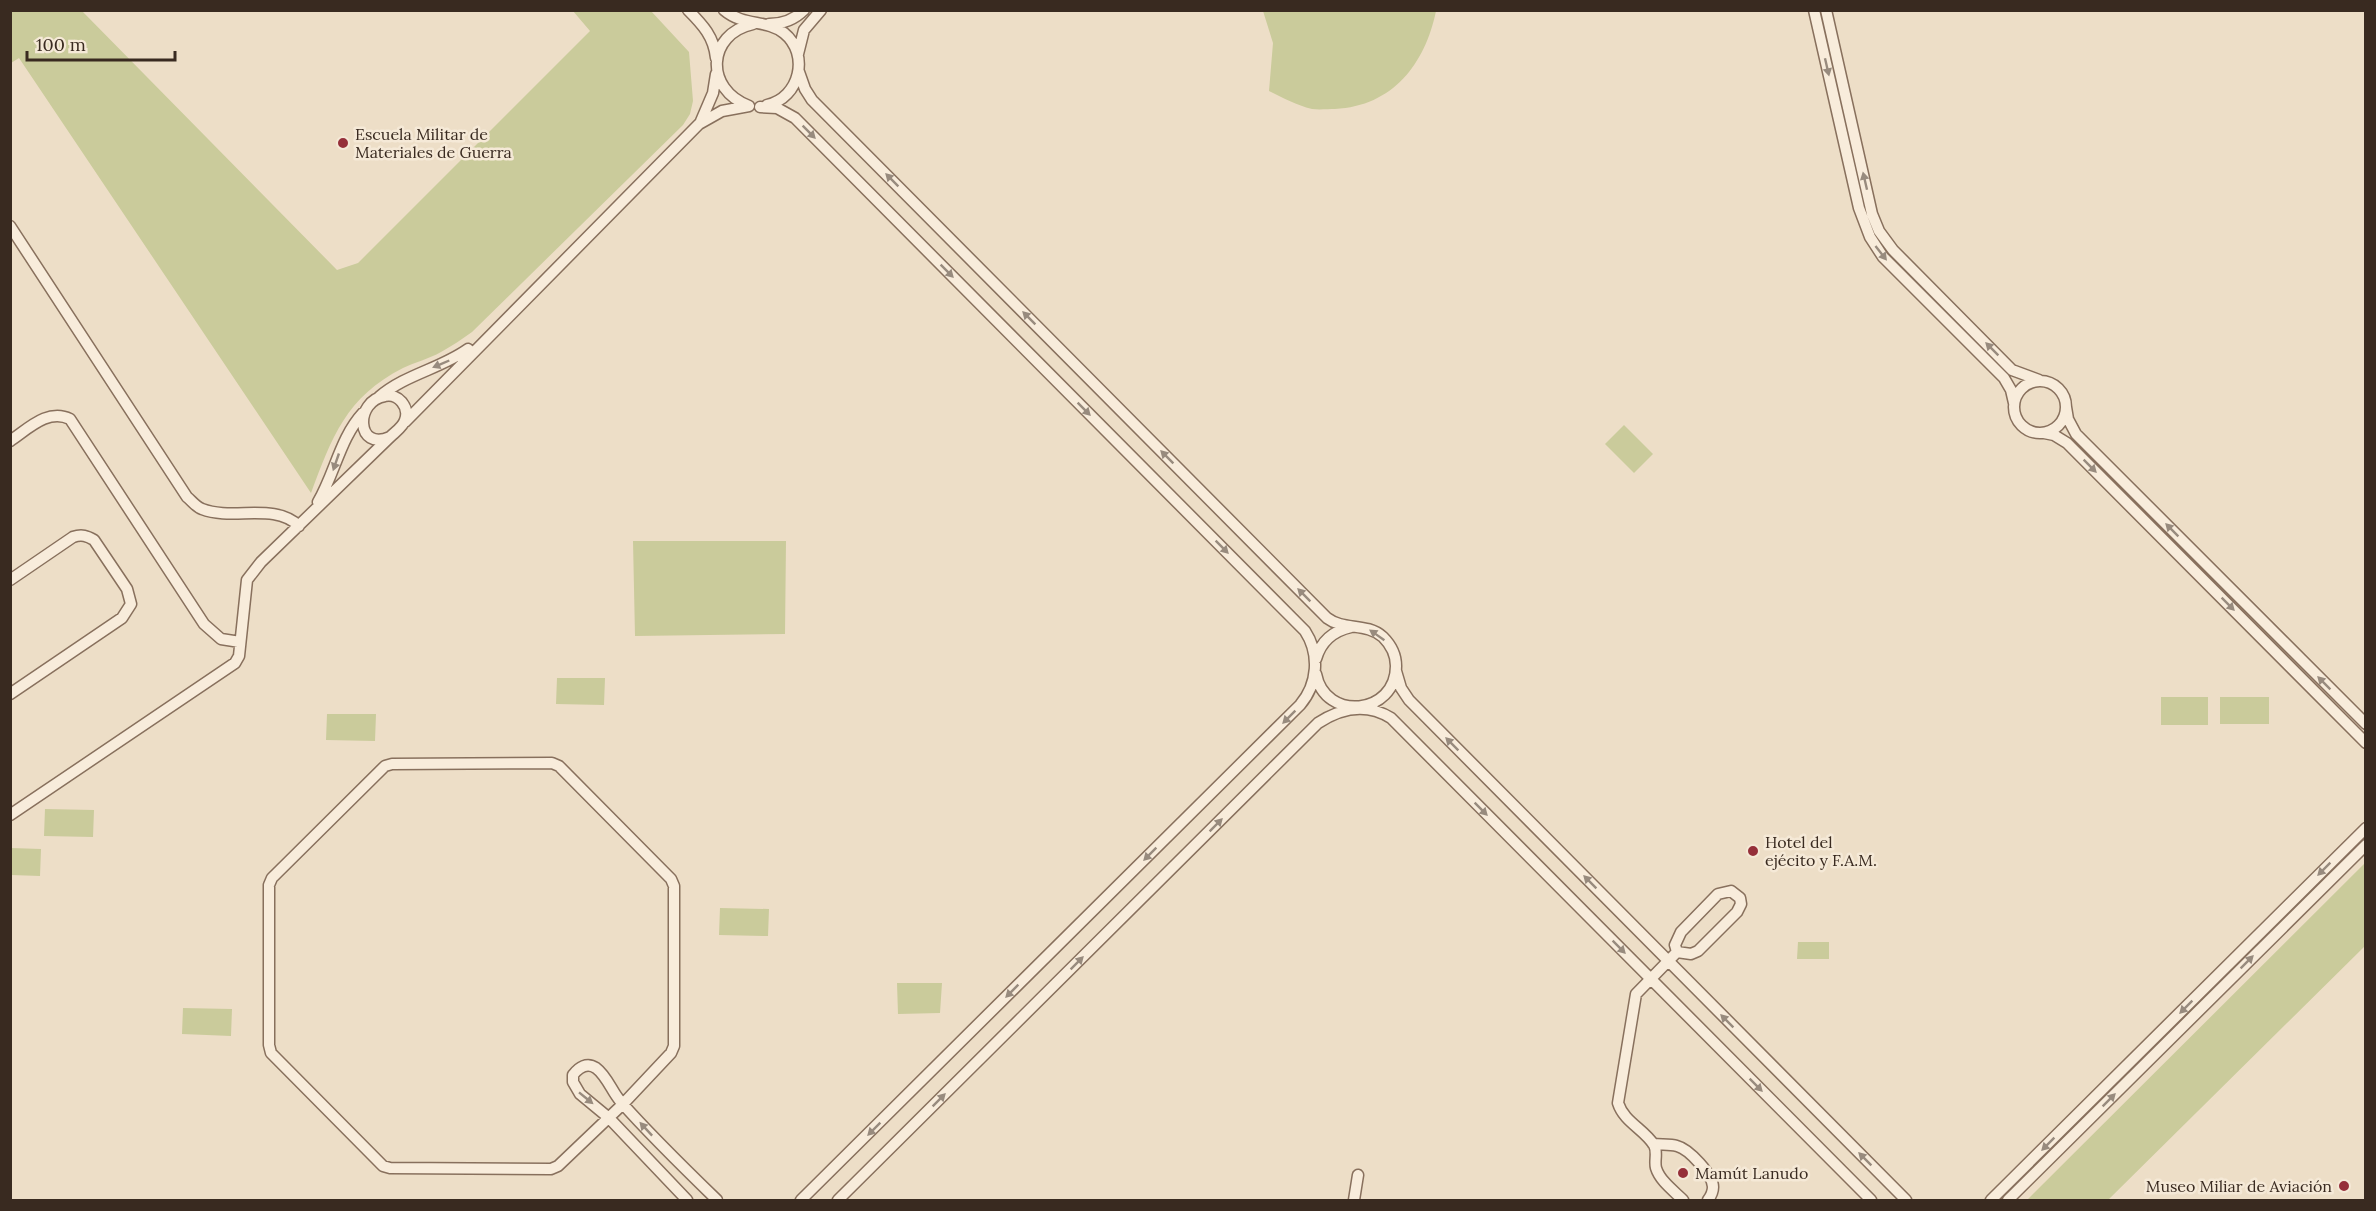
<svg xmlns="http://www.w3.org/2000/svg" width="2376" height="1211" font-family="Lora,serif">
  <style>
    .green { fill: #cacb9b }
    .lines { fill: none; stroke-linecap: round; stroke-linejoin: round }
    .minor-casing { stroke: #88705d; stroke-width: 13 }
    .minor { stroke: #f8ecdb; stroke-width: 10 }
    .oneway { fill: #988b7e }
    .poi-dot { fill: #952f39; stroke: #f5e9d7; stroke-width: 2 }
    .labels { text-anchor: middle; stroke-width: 5; stroke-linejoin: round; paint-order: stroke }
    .poi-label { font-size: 16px; fill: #392a20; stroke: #f5e9d7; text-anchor: start }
  </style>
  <rect width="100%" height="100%" fill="#eddec7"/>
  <path class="green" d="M11,10L82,11L337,270L358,263L590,31L573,11H651L689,52L693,101L690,114L683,125L472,332C462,339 452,346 441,352C429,359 415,362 403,368C346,397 332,437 311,493L19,58L11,63Z
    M1263,11V10L1436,11C1425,64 1393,106 1335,109C1328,109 1319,110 1312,109C1296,105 1283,98 1269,91L1273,43Z
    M1624,425L1653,454L1634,473L1605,444Z
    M633,541H786L785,634L635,636Z
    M557,678H605L604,705L556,704Z
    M2161,697H2208V725H2161Z
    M2220,697H2269V724H2220Z
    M327,714H376L375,741L326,740Z
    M45,809L94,810L93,837L44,836Z
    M11,848L41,849L40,876L11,875Z
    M2365,863V946L2108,1200H2027Z
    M720,908L769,909L768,936L719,935Z
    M1798,942H1829V959H1797Z
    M897,983H942L940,1013L898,1014Z
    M183,1008L232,1009L231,1036L182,1034Z"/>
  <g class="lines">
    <g class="minor-casing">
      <path id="minor" d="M688,10C703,25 714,37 716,58
        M724,10C744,27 766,19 784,33C810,54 800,98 767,105
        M1814,10L1859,208L1870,237L1883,257L2004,378L2011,390L2014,403
        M1826,10L1872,214L1879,231L1893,250L2012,370L2039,380
        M769,24C783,24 794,20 804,10
        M798,54L804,30L821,10
        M799,72L805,89L812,100L1327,618C1344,631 1366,622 1383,637C1391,645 1396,655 1396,666C1396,715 1325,722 1316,674
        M749,106C704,89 707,34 753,24
        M760,107L777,108L795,118L1305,631C1320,654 1318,684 1300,705L801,1200
        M701,121L713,93L716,74
        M10,226L187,497C192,501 196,507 202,509C233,521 274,502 299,526
        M2014 407a26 26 0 1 1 52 0a26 26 0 1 1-52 0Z
        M379,397C406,374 440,369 468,349
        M2066,407L2068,419L2076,434L2366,724
        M405,422L699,124L722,111L749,106
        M2044,433L2054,435L2067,443L2366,743
        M10,441C28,429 48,408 70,419L204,624L221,639L240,642
        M318,502C335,473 340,438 363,413
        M10,580L73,537C82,534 87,536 94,540L127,589L131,604L122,618L10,694
        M1316,659C1321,641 1333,631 1351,627
        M1396,671L1401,688L1409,700L1906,1200
        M552,763L559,766L671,879L674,886V1046L671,1053L623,1104L558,1166L551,1169L390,1168L383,1166L271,1053L269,1045V885L272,878L385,766L392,764Z
        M10,815L235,663L239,656L247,580L261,562L390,437C395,432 403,427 405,420C410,407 398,393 385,396C354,401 356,452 390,437
        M1677,952L1675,945L1681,932L1718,894L1731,891L1740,898L1741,904L1737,912L1698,951L1691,954L1677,952L1636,994L1618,1103C1624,1122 1644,1129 1654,1145C1658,1152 1654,1161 1656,1168C1660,1181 1674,1191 1683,1200
        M1653,1144C1661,1145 1670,1144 1677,1146C1689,1149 1713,1175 1713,1187C1713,1193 1711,1196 1708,1200
        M687,1200L609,1118L580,1094L573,1082V1075C579,1067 587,1062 596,1068C607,1076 612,1092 621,1102C651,1136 684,1168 717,1200
        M838,1200L1318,723C1341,708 1367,703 1391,718L1871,1200
        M1354,1200L1358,1175
        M1991,1200L2366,828
        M2008,1200L2366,845"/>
    </g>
    <use href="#minor" class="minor"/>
  </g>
  <defs><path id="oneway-solid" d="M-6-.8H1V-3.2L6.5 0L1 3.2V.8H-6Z" transform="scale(1.5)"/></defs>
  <g class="oneway">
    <use href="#oneway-solid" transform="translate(1827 67) rotate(77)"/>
    <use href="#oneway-solid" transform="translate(809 132) rotate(45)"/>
    <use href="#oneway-solid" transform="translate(892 180) rotate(-135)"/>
    <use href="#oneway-solid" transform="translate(1865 181) rotate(-103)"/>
    <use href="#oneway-solid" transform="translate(1881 253) rotate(52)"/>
    <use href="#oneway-solid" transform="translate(947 271) rotate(45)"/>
    <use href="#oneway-solid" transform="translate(1029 318) rotate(-135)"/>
    <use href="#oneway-solid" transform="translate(1992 349) rotate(-135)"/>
    <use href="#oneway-solid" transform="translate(441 364) rotate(157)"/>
    <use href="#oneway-solid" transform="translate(1084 409) rotate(45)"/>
    <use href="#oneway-solid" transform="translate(1167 457) rotate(-135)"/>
    <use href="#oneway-solid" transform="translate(336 462) rotate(109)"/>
    <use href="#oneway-solid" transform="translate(2090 466) rotate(45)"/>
    <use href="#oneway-solid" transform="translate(2172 530) rotate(-135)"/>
    <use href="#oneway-solid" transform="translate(1222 547) rotate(45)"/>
    <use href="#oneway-solid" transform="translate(1304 595) rotate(-135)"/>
    <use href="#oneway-solid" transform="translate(2228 604) rotate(45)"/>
    <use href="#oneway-solid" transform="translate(1377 635) rotate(-145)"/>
    <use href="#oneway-solid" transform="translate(2324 683) rotate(-135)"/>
    <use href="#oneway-solid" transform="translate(1289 717) rotate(135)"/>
    <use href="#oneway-solid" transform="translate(1452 744) rotate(-135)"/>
    <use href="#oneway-solid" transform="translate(1481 809) rotate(45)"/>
    <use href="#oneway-solid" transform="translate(1216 825) rotate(-45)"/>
    <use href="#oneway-solid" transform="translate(1150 854) rotate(135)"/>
    <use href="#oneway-solid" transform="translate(2324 869) rotate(135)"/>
    <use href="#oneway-solid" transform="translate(1590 882) rotate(-135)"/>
    <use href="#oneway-solid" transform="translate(1619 947) rotate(45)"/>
    <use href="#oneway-solid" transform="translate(2247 962) rotate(-45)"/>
    <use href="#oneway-solid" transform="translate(1077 963) rotate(-45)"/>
    <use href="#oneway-solid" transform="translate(1012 991) rotate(135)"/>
    <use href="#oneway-solid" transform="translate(2186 1007) rotate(135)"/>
    <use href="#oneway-solid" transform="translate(1727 1021) rotate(-135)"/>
    <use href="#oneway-solid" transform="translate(1756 1085) rotate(45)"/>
    <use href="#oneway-solid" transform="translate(586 1098) rotate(39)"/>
    <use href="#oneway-solid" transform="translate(939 1100) rotate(-45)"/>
    <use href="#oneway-solid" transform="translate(2109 1100) rotate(-45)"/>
    <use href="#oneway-solid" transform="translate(646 1129) rotate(-133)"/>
    <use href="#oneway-solid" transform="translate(874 1129) rotate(135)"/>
    <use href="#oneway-solid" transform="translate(2048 1144) rotate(135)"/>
    <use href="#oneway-solid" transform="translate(1865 1159) rotate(-135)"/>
  </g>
  <g class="poi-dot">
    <circle cx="343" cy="143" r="6"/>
    <circle cx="1753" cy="851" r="6"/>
    <circle cx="1683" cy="1173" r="6"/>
    <circle cx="2344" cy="1186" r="6"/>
  </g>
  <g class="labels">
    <g class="poi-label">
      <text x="355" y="140">Escuela Militar de<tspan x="355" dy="18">Materiales de Guerra</tspan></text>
      <text x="1765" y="848">Hotel del<tspan x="1765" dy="18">ejécito y F.A.M.</tspan></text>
      <text x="1695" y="1179">Mamút Lanudo</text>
      <text x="2332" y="1192" text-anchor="end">Museo Miliar de Aviación</text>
    </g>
  </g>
  <rect width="2376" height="1211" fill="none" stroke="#392a20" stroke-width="24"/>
  <path d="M27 51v9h148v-9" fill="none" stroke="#392a20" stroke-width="3"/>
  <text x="36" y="51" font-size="18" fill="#392a20" stroke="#f5e9d7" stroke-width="4.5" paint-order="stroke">100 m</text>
</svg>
